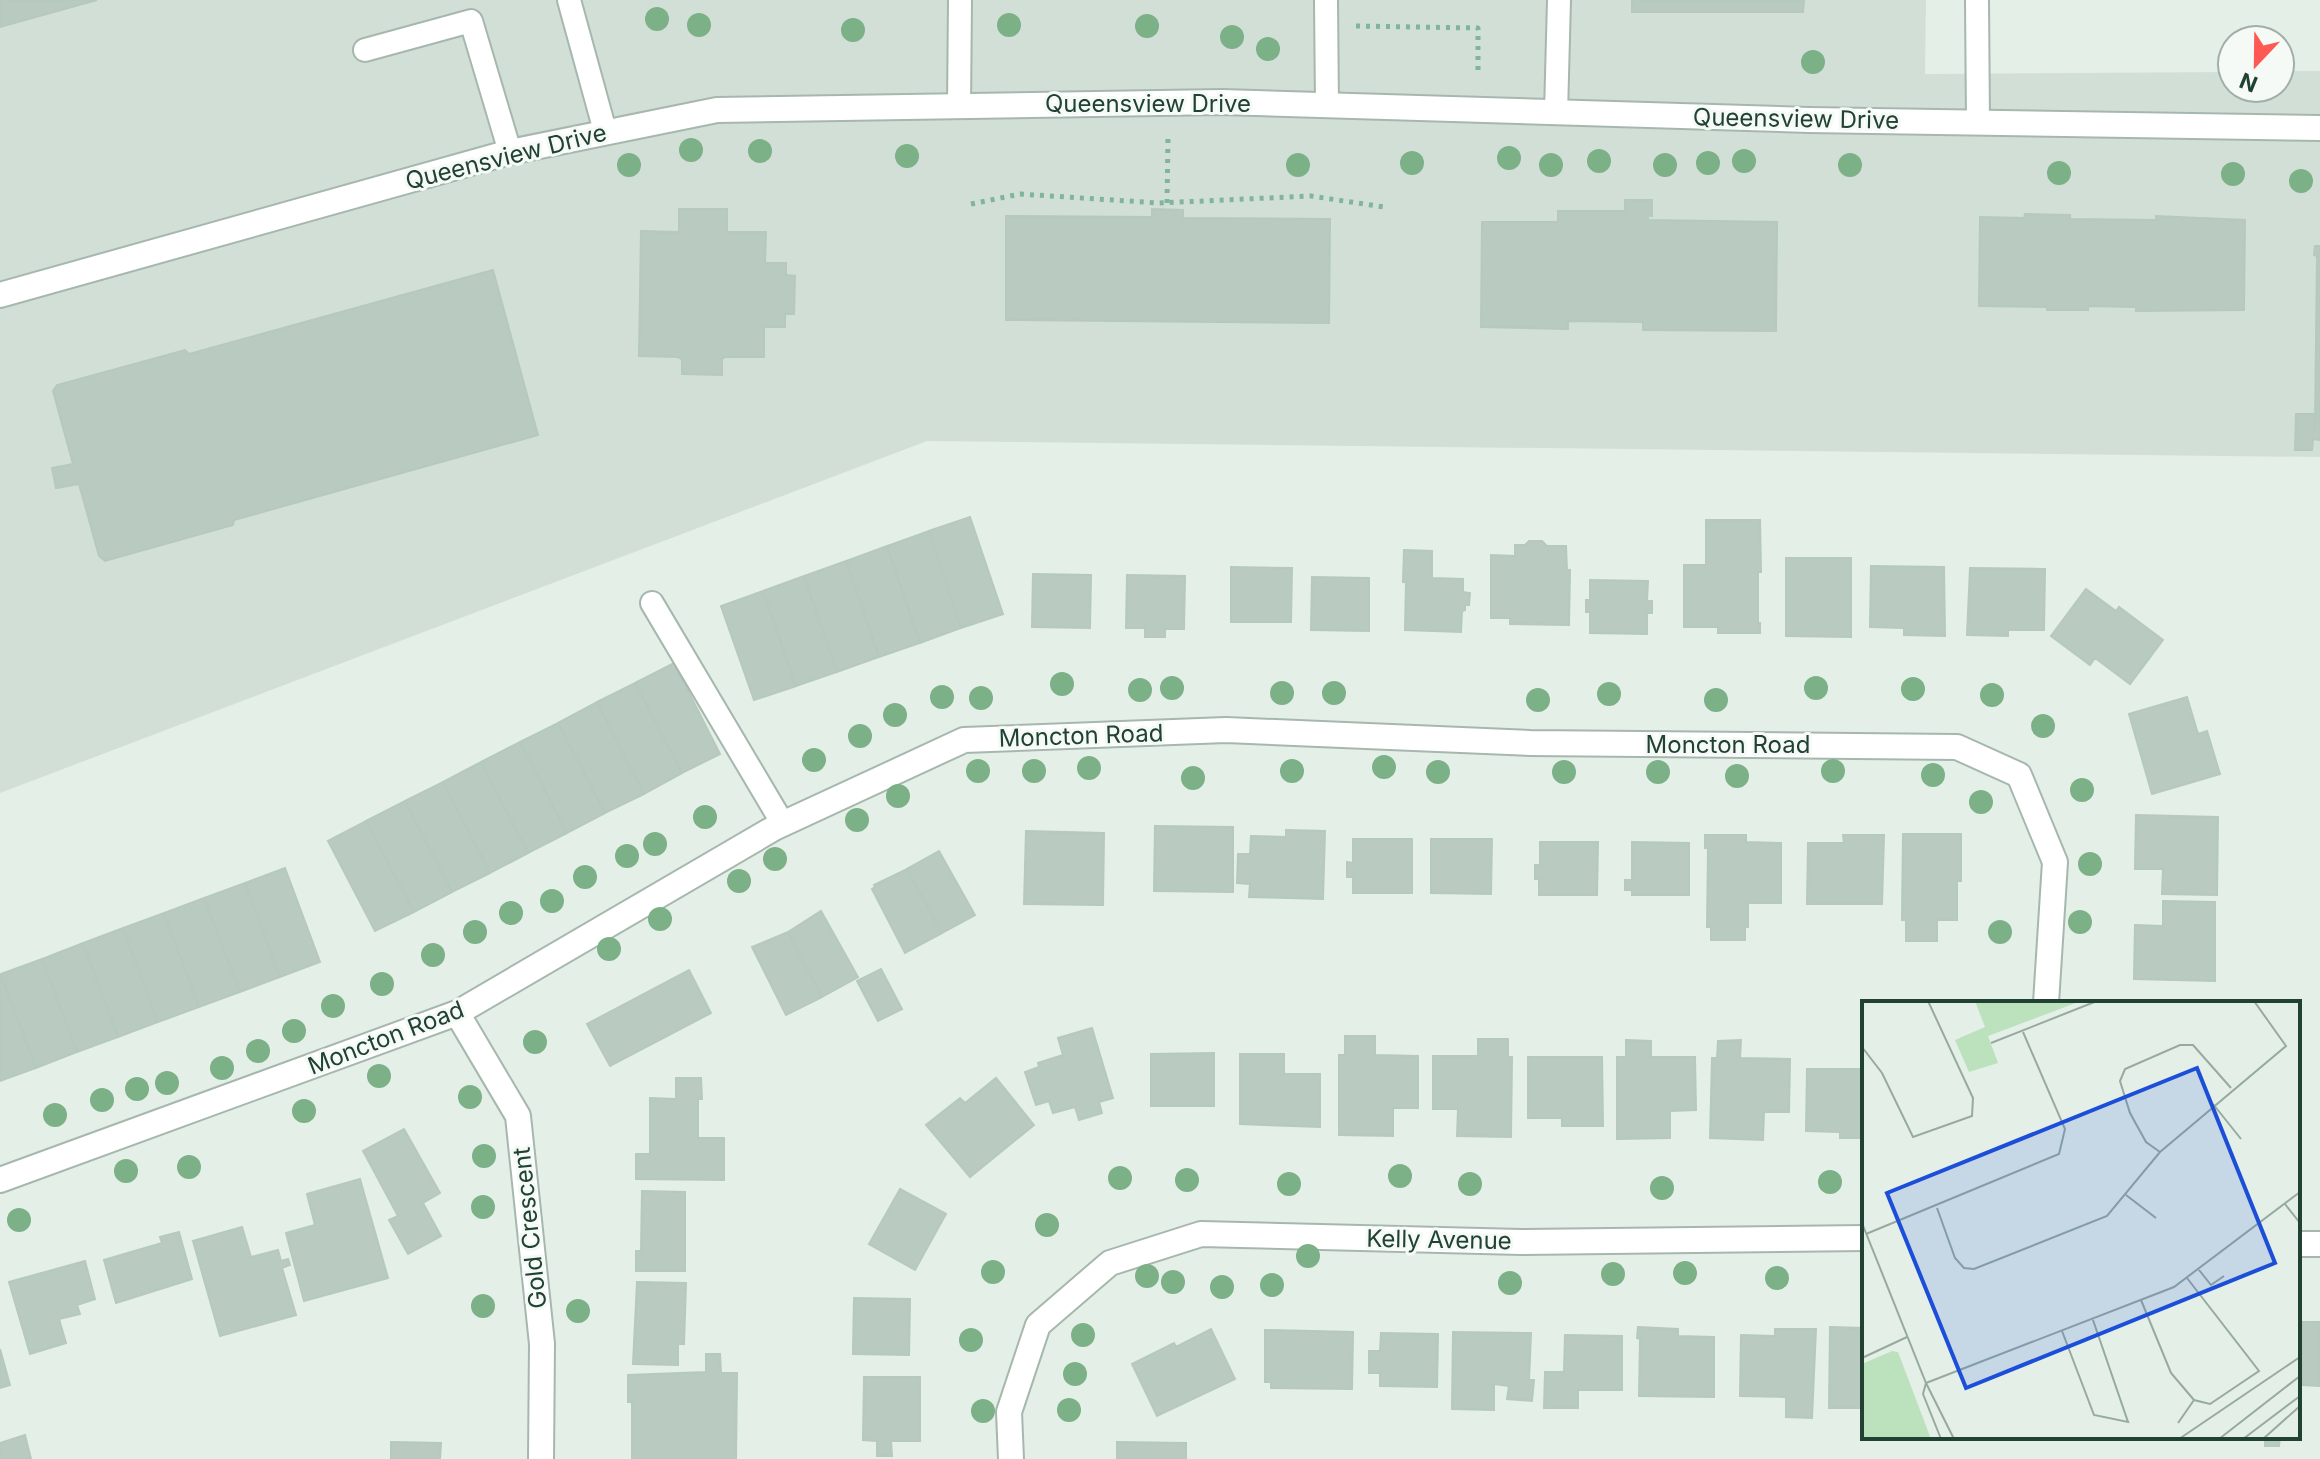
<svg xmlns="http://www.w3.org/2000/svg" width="2320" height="1459" font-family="Inter,sans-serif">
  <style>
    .built { fill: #d2dfd6 }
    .building { fill: #b9cac0; stroke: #b5c9bd; stroke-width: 2 }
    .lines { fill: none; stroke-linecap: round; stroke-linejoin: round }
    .service-casing { stroke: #a6b8ae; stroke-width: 26 }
    .minor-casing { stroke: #a6b8ae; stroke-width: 28 }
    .path { stroke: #81b59a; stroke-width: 5; stroke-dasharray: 4 6; stroke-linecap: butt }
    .service { stroke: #fff; stroke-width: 22 }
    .minor { stroke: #fff; stroke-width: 24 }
    .tree { fill: #7cb087 }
    .labels { text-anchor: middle; stroke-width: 6; stroke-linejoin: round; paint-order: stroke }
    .street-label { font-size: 24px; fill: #214233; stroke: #f5faf7 }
    .inset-road { fill: none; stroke: #96aaa0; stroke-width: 2 }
    .view { fill: #1d4ed8; fill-opacity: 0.15; stroke: #1d4ed8; stroke-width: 4 }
    .inset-edge { fill: none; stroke: #214233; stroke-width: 4 }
  </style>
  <rect width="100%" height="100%" fill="#e4efe8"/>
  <path class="built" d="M0,0H1926L1925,74L2232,72V88H2280V71H2320V457L927,441L0,793Z"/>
  <path class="building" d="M0,0H97L0,27Z
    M1632,0H1804L1803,12H1632Z
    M1625,200H1652V216L1648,215V220L1777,222L1776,331L1643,330V322L1568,321V329L1481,327L1482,222H1558V211H1625Z
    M679,209H727V232H766L765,263H786V275L795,276L794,314H785V327H764V357H725L722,359V375L682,374V359L678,357L639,356L641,231L679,232Z
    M1152,209L1183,210V218L1330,219L1329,323L1006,320V216L1152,217Z
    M2025,214L2070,215V219L2156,220V216L2245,220L2244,310L2136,311V307L2088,306V310H2047V307L1979,306L1980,217L2024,218Z
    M2315,246H2320V440L2313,439L2312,450H2295L2296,414H2314L2315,427L2317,256L2314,255Z
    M493,270L538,435L234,520L233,525L105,561L99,556L79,484L56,488L52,468L73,464L53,391L57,385L185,350L189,354Z
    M970,517L1003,614L961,628L929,531Z
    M1706,520H1760L1761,572H1758V623H1760V633H1718V627H1684V565H1706Z
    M929,531L961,628L920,643L887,546Z
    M1529,541H1542L1547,546H1566L1567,570H1570L1569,625L1510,624V618H1491V555L1515,556V545H1525Z
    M887,546L920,643L879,657L846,561Z
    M1404,550L1432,551V578L1463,579V592L1470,593L1469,605H1465V610L1462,611L1461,632L1405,630L1406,582H1403Z
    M1786,558H1851V637L1786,636Z
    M846,561L879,657L837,672L804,576Z
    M1871,566L1944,567L1945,636L1904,635V628L1870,627Z
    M1231,567L1292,568L1291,622H1231Z
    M1970,568L2045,569L2044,630H2008V636L1967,635Z
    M1033,574L1091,575L1090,628L1032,627Z
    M1127,575L1185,576L1184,629H1165V637H1145V628H1126Z
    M804,576L837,672L796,686L763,591Z
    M1312,577L1369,578V631L1311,630Z
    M1590,580L1648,581L1647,601H1652V613H1647V634L1590,633V612H1586V600H1590Z
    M2086,589L2116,611L2119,607L2163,640L2130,684L2095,658L2090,665L2051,636Z
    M763,591L796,686L754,700L721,606Z
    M674,663L720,754L682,773L635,683Z
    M635,683L682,773L644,794L597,702Z
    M2187,697L2198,734L2207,731L2220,774L2152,794L2129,714Z
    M597,702L644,794L605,813L558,723Z
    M558,723L605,813L567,833L520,742Z
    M520,742L567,833L528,853L481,762Z
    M481,762L528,853L490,873L443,782Z
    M443,782L490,873L452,892L405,801Z
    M405,801L452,892L414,912L366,821Z
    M2136,815L2218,817L2217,895L2162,894L2163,869H2135Z
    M366,821L414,912L375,931L328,841Z
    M1155,826L1233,827V892L1154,891Z
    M1286,830L1325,831L1323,899L1249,897L1250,884L1237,883L1238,854H1250L1251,836L1286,837Z
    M1026,831L1104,833L1103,905L1024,904Z
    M1903,834H1961V881H1957V920H1937V941H1906V920H1902Z
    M1705,835H1746V842L1781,843V903H1748V927H1745V940H1711V927H1707L1708,848H1705Z
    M1843,835H1884L1882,904H1807L1808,843H1844Z
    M1353,839H1412V893H1353V877H1347V862L1353,863Z
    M1431,839H1492L1491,894L1431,893Z
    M1540,842H1598L1597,895H1539V879H1535V865H1540Z
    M1632,842L1689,843V895H1632V890H1625V880H1632Z
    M939,851L975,915L942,933L907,869Z
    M285,868L320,962L280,977L245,883Z
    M907,869L942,933L905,953L872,889L875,887L874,885Z
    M245,883L280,977L240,992L204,898Z
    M204,898L240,992L199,1007L164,913Z
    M2163,901L2215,902V981L2134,979L2135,925L2163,926Z
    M821,911L858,977L822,997L788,932Z
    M164,913L199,1007L158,1022L123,928Z
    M123,928L158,1022L118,1037L83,943Z
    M788,932L822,997L786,1015L752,947Z
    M83,943L118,1037L77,1052L42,959Z
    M42,959L77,1052L36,1068L1,974Z
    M881,969L902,1009L878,1021L857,981Z
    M689,970L711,1013L610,1066L587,1024Z
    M0,974L36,1068L0,1081Z
    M1092,1028L1113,1098L1099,1102L1102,1113L1079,1120L1075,1107L1053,1113L1049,1101L1036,1105L1025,1072L1039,1067L1038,1063L1063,1055L1058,1038Z
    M1345,1036H1375V1055L1418,1056V1108H1393V1136L1339,1135V1055H1345Z
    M1478,1039H1508V1057H1512L1511,1137L1457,1136L1458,1109H1433V1056H1478Z
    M1626,1040L1651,1041V1057H1695L1696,1110L1670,1111V1138L1617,1139V1057H1626Z
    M1741,1040L1740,1058L1790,1059L1789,1112H1764L1763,1140L1710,1138L1712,1058H1717L1718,1041Z
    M1214,1053V1106H1151V1054Z
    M1240,1054H1284V1074H1320V1127L1240,1124Z
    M1528,1057H1602L1603,1126H1562V1118H1528Z
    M1807,1069H1864V1138H1840V1132L1806,1131Z
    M676,1078H701L702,1099H698V1138H724V1180L636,1179V1154H650V1098L676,1099Z
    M996,1078L1034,1125L970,1177L926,1125L960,1098L965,1103Z
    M404,1129L440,1193L423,1203L441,1236L408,1254L389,1220L398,1216L363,1151Z
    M360,1179L388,1278L304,1301L286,1233L315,1225L307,1194Z
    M900,1189L946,1214L915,1270L869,1244Z
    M642,1191L685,1192V1271H636V1251H641Z
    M242,1227L251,1257L278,1250L281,1261L288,1259L290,1265L282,1268L296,1315L220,1336L193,1241Z
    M179,1232L192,1279L116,1303L104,1260L162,1243L160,1237Z
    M85,1261L95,1299L77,1305L80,1314L59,1319L66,1343L30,1354L9,1282Z
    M637,1282L686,1283L684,1344H678V1365L633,1364Z
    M854,1298L910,1299L909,1355L853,1354Z
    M2302,1322H2320V1386L2302,1385Z
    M1638,1327L1678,1329V1336L1714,1337V1397L1639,1396L1640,1339L1637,1338Z
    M1830,1327L1864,1328V1408H1829Z
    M1211,1329L1235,1379L1157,1416L1132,1364L1174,1343L1176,1347Z
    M1775,1329H1816L1812,1418L1786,1417V1397L1740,1396L1741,1335L1775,1336Z
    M1265,1330L1353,1332L1352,1389L1271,1388V1382H1265Z
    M1453,1332L1531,1333L1529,1380H1534L1532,1401L1507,1399L1509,1386L1494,1384V1410L1452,1409Z
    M1381,1333L1438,1334L1437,1387L1380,1386V1373H1369V1351H1380Z
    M1565,1335L1622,1336V1390H1578V1408H1544L1545,1372H1564Z
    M0,1349L10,1385L0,1388Z
    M706,1354H720L721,1373H737L736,1459H632V1402H628V1375L706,1372Z
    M864,1377H920V1441H891L892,1456H877V1441L863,1440Z
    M25,1435L31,1459H0V1443Z
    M2265,1437H2280L2279,1446H2265Z
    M391,1442L441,1443L440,1459H391Z
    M1117,1442L1186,1443V1459H1117Z"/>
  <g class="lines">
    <g class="service-casing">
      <path id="service" d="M569,0L605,131
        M1326,0L1327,105
        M1977,0L1978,122
        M365,50L471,21L510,152
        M959,107L960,0
        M1556,113L1559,0
        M652,603L783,824"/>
    </g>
    <g class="minor-casing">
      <path id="minor" d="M0,295L510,152L717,110L1222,102L1809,120L2320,128
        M457,1013L518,1116L542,1344L541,1459
        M0,1180L457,1013L776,827L964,740L1226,730L1530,743L1957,747L2019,775L2055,862L2046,1003
        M2298,1244H2320
        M1011,1459L1009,1412L1038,1325L1110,1263L1201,1234L1521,1242L1864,1238"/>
    </g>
    <path class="path" d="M1356,26L1478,28V73
      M1167,203L1168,136
      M971,204L1020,194L1159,203L1311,196L1384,207"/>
    <use href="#service" class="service"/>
    <use href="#minor" class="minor"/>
  </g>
  <g class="tree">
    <circle cx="657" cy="19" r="12"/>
    <circle cx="699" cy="25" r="12"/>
    <circle cx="1009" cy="25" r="12"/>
    <circle cx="1147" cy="26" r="12"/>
    <circle cx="853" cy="30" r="12"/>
    <circle cx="1232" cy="37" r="12"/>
    <circle cx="1268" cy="49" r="12"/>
    <circle cx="1813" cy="62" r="12"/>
    <circle cx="691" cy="150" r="12"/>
    <circle cx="760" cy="151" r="12"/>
    <circle cx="907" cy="156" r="12"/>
    <circle cx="1509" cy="158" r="12"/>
    <circle cx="1599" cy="161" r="12"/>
    <circle cx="1744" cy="161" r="12"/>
    <circle cx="1412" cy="163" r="12"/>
    <circle cx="1708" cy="163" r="12"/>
    <circle cx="629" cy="165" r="12"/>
    <circle cx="1298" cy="165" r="12"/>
    <circle cx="1551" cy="165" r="12"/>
    <circle cx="1665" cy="165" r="12"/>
    <circle cx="1850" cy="165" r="12"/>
    <circle cx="2059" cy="173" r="12"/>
    <circle cx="2233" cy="174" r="12"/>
    <circle cx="2301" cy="181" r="12"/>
    <circle cx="1062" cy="684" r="12"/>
    <circle cx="1172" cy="688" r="12"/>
    <circle cx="1816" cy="688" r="12"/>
    <circle cx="1913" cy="689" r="12"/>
    <circle cx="1140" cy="690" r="12"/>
    <circle cx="1282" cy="693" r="12"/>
    <circle cx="1334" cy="693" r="12"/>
    <circle cx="1609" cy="694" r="12"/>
    <circle cx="1992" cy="695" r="12"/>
    <circle cx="942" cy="697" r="12"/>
    <circle cx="981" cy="698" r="12"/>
    <circle cx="1538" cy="700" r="12"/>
    <circle cx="1716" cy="700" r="12"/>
    <circle cx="895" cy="715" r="12"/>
    <circle cx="2043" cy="726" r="12"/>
    <circle cx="860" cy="736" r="12"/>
    <circle cx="814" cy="760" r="12"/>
    <circle cx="1384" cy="767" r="12"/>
    <circle cx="1089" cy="768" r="12"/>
    <circle cx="978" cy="771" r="12"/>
    <circle cx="1034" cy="771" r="12"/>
    <circle cx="1292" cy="771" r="12"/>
    <circle cx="1833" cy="771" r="12"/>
    <circle cx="1438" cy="772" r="12"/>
    <circle cx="1564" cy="772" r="12"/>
    <circle cx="1658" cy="772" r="12"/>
    <circle cx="1933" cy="775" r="12"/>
    <circle cx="1737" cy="776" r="12"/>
    <circle cx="1193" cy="778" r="12"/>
    <circle cx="2082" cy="790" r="12"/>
    <circle cx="898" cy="796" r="12"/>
    <circle cx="1981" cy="802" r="12"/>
    <circle cx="705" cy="817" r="12"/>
    <circle cx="857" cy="820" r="12"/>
    <circle cx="655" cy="844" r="12"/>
    <circle cx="627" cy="856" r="12"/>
    <circle cx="775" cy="859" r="12"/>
    <circle cx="2090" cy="864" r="12"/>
    <circle cx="585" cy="877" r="12"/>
    <circle cx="739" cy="881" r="12"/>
    <circle cx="552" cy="901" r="12"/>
    <circle cx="511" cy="913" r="12"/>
    <circle cx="660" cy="919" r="12"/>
    <circle cx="2080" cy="922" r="12"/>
    <circle cx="475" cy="932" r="12"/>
    <circle cx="2000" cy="932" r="12"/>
    <circle cx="609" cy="949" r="12"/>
    <circle cx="433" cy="955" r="12"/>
    <circle cx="382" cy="984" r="12"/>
    <circle cx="333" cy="1006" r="12"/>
    <circle cx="294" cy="1031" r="12"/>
    <circle cx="535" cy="1042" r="12"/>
    <circle cx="258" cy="1051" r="12"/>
    <circle cx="222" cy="1068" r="12"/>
    <circle cx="379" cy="1076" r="12"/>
    <circle cx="167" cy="1083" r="12"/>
    <circle cx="137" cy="1089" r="12"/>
    <circle cx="470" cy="1097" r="12"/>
    <circle cx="102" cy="1100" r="12"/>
    <circle cx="304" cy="1111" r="12"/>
    <circle cx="55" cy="1115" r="12"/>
    <circle cx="484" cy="1156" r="12"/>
    <circle cx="189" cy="1167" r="12"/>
    <circle cx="126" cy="1171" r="12"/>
    <circle cx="1400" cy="1176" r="12"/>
    <circle cx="1120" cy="1178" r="12"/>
    <circle cx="1187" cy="1180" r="12"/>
    <circle cx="1830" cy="1182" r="12"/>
    <circle cx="1289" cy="1184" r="12"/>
    <circle cx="1470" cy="1184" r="12"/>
    <circle cx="1662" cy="1188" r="12"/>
    <circle cx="483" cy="1207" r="12"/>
    <circle cx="19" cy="1220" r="12"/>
    <circle cx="1047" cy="1225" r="12"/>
    <circle cx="1308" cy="1256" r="12"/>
    <circle cx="993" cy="1272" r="12"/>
    <circle cx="1685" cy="1273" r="12"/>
    <circle cx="1613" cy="1274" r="12"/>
    <circle cx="1147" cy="1276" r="12"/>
    <circle cx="1777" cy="1278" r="12"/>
    <circle cx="1173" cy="1282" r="12"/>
    <circle cx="1510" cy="1283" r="12"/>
    <circle cx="1272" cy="1285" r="12"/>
    <circle cx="1222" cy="1287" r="12"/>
    <circle cx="483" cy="1306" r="12"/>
    <circle cx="578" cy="1311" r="12"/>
    <circle cx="1083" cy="1335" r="12"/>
    <circle cx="971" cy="1340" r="12"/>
    <circle cx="1075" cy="1374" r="12"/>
    <circle cx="1069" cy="1410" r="12"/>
    <circle cx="983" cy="1411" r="12"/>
  </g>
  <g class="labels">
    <g class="street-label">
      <text x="1148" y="112">Queensview Drive</text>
      <text transform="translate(1796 119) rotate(1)" y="8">Queensview Drive</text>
      <text transform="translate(506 157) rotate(-14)" y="8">Queensview Drive</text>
      <text transform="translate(1081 736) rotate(-2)" y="8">Moncton Road</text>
      <text x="1728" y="753">Moncton Road</text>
      <text transform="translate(386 1038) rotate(-21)" y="8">Moncton Road</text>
      <text transform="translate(530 1228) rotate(-96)" y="8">Gold Crescent</text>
      <text transform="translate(1439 1240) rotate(1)" y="8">Kelly Avenue</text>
    </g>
  </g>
  <g transform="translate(1862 1001)">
    <rect width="438" height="438" fill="#e4efe8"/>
    <path d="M113,0H219L126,35L136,62L107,71L93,39L123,26ZM30,350L36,351L69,438H0V363Z" fill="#bbe2bd"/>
    <path class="inset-road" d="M129,42L235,0M0,46L20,72L51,136L110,115L111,97L66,0M351,103L379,138M298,151L284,141L268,112L258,80L263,68L318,44H331L369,87M264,194L294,217M423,203L438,222M75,207L93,257L102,267L112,268L245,215L298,151L424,45L392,0M0,222L64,382L92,438M4,233L197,153L203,128L161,31M337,269L349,284L362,275M279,299L309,372L332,399L348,403L397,370L325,277M200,330L232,414L266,421L231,319M0,357L45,336M64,382L312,286L438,191M64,382L61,393L79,438M316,422L332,399M172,438H218M317,438L438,356M357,438L438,375M381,438L438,395M401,438L438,405"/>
    <path class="view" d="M335,67L413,262L104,387L25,192Z"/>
    <rect width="438" height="438" class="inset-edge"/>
  </g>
  <g transform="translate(2256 64) rotate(202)"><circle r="38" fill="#f5faf7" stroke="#a0b0a9" stroke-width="2"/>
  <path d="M0-6L14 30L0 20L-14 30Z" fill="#fe5952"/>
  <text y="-12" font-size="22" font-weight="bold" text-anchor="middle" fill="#214233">N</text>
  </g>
</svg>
